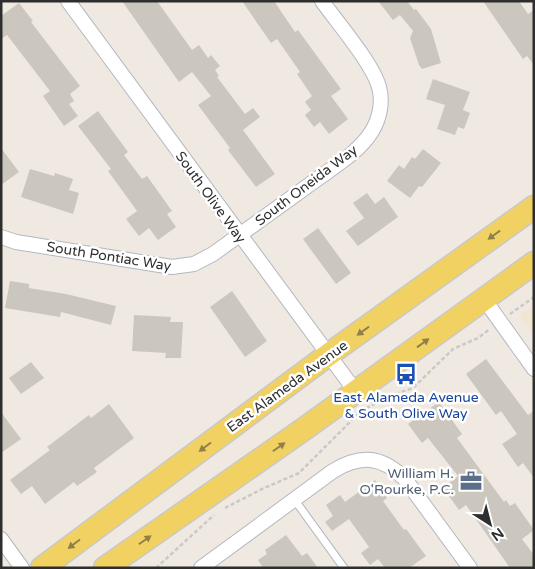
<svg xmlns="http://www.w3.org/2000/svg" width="535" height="569" font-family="'Varela Round',sans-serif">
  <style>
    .education { fill: #f0e6d1 }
    .building { fill: #cbc7bf }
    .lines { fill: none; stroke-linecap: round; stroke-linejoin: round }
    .service-casing { stroke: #b4b7c1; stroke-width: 9 }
    .minor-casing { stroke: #b4b7c1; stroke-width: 16 }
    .primary-casing { stroke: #c9c9c9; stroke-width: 25 }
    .path { stroke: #c9c9c9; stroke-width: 2.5; stroke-dasharray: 4 2.5; stroke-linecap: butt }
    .service { stroke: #fff; stroke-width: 7 }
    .minor { stroke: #fff; stroke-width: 14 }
    .primary { stroke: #f2d163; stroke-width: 22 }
    .oneway { fill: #908048 }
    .labels { text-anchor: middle; stroke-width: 5; stroke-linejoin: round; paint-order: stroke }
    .street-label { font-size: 14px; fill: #2e2e2e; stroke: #fff }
    .transit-label { font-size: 14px; fill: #164399; stroke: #fff }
    .service-label { font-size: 14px; fill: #4e5e75; stroke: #fff; text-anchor: end }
  </style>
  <rect width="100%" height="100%" fill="#efe9e1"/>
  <path class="education" d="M534,305V335L519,315Z"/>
  <path class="building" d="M122,1H157L192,50L199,45L208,58L211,55L220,66L215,70L219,76L217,77L245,114L253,108L260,117L243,130L275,174L256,187L228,150L230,148L198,105L211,96L192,72L179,82Z
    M242,1H274L295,32L298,30L341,89L331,96L348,119L329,134L320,122L314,127L305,115L311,110L305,102L312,96L297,74L300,72L277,39L271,43Z
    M378,1H407L414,10L416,9L431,29L441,63L422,69L419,65L410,38L413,31L400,15L393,20Z
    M483,1H519L528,14L534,10V65L527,56L523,59Z
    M19,3L33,21L31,22L80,86L70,94L74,101L69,104L78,116L64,126L43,96L50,91L7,35L1,39V16Z
    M433,79L470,92L463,110L470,113L464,129L458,127L455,135L437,129L445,105L426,99Z
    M98,111L128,152L124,155L142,179L147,176L172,211L167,214L176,227L158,240L149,228L139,236L126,219L137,211L108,171L111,169L78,126Z
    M1,148L19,172L1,185Z
    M423,149L441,163L422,187L419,186L410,198L387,181L399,165L404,169L412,157L415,159Z
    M30,169L54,176L55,173L73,179L69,190L79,193L73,214L21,197Z
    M367,193L375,204L384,197L398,217L358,246L346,231L364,218L353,203Z
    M318,228L351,273L336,284L303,239Z
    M10,281L29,284V288L66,294L116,306L111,325L61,312L60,317L5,308Z
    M232,291L267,341L245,357L210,307Z
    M134,315L171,317L170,322H183L181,358H165L166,353L132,351Z
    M486,359L528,415L534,411V478L523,463L518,467L502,444L517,434L501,411L496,415L466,374Z
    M31,362L44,378L21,394L9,378Z
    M439,402L462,434L457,438L504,502L506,500L510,506L515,503L534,530L522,539L534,555V568H510L466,505L459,510L443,488L458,476L428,438L422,443L408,424Z
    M109,404L134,438L94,468L97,472L77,486L74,482L45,504L32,486L21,494L10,480L50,450L47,447L89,415L91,418Z
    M1,412L21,439L1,453Z
    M375,480L387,498L383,501L404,530L406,529L426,556L409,568H385L378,559L370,565L361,553L369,547L349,519L332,531L325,522L333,516L326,505L340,495L345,502Z
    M286,535L302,556L307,553L318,568H263L258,560L267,554L265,550Z"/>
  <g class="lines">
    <g class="service-casing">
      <path id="service" d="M294,499L344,568"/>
    </g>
    <g class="minor-casing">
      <path id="minor" d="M68,1L356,392
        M1,237L16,242L172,267L194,264L213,254C245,231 277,208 309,185C330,169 358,154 372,131C380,118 383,101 379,87C373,64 337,22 322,1
        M484,299L534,369
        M1,539L22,568
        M201,568L333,471C361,454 382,456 405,479L470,568"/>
    </g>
    <g class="primary-casing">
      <path id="primary" d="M42,568L328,355L534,207
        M105,568L304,429L534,263"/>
    </g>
    <path class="path" d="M510,314L534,297
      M225,508L262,489L299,473L361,411L390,396L413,388L453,349L478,338L490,329
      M156,568L214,515"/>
    <use href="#service" class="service"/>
    <use href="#minor" class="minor"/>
    <use href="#primary" class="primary"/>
  </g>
  <defs><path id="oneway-solid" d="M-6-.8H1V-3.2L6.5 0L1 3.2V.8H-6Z" transform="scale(1.25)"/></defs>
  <g class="oneway">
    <use href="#oneway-solid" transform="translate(494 235) rotate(144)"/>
    <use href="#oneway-solid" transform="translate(363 331) rotate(144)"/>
    <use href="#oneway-solid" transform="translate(423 343) rotate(-36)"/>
    <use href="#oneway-solid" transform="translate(205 447) rotate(143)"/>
    <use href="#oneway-solid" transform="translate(279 447) rotate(-35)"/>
    <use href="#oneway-solid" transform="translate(145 540) rotate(-35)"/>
    <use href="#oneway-solid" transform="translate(74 544) rotate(143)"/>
  </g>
  <defs>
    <g id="bus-bare" transform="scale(1.725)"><path d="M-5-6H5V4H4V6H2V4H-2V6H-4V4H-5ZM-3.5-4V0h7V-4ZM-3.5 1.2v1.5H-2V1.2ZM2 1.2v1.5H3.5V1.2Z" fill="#1a4fb4" stroke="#fff" stroke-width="2.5" paint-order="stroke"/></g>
    <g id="office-bare" transform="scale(1.725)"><path d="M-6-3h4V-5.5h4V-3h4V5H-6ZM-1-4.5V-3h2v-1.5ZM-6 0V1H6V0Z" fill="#5c6f8a" stroke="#fff" stroke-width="2.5" paint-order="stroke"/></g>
  </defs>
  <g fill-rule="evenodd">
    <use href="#bus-bare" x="406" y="374"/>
    <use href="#office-bare" x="471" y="481"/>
  </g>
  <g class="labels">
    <g class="street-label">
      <text transform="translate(306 185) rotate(-37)" y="5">South Oneida Way</text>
      <text transform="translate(211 197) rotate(54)" y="5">South Olive Way</text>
      <text transform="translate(109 256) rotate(9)" y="5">South Pontiac Way</text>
      <text transform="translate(287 386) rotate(-36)" y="5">East Alameda Avenue</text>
    </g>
    <g class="transit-label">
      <text x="406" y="402">East Alameda Avenue<tspan x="406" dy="16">&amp; South Olive Way</tspan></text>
    </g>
    <g class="service-label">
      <text x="454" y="478">William H.<tspan x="454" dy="16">O'Rourke, P.C.</tspan></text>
    </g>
  </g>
  <rect width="535" height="569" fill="none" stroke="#2e2e2e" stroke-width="5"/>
  <g transform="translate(490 524) rotate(144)" stroke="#ffffff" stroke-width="4" paint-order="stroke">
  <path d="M0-4L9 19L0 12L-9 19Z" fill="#2e2e2e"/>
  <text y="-8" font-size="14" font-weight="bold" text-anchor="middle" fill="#2e2e2e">N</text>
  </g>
</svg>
